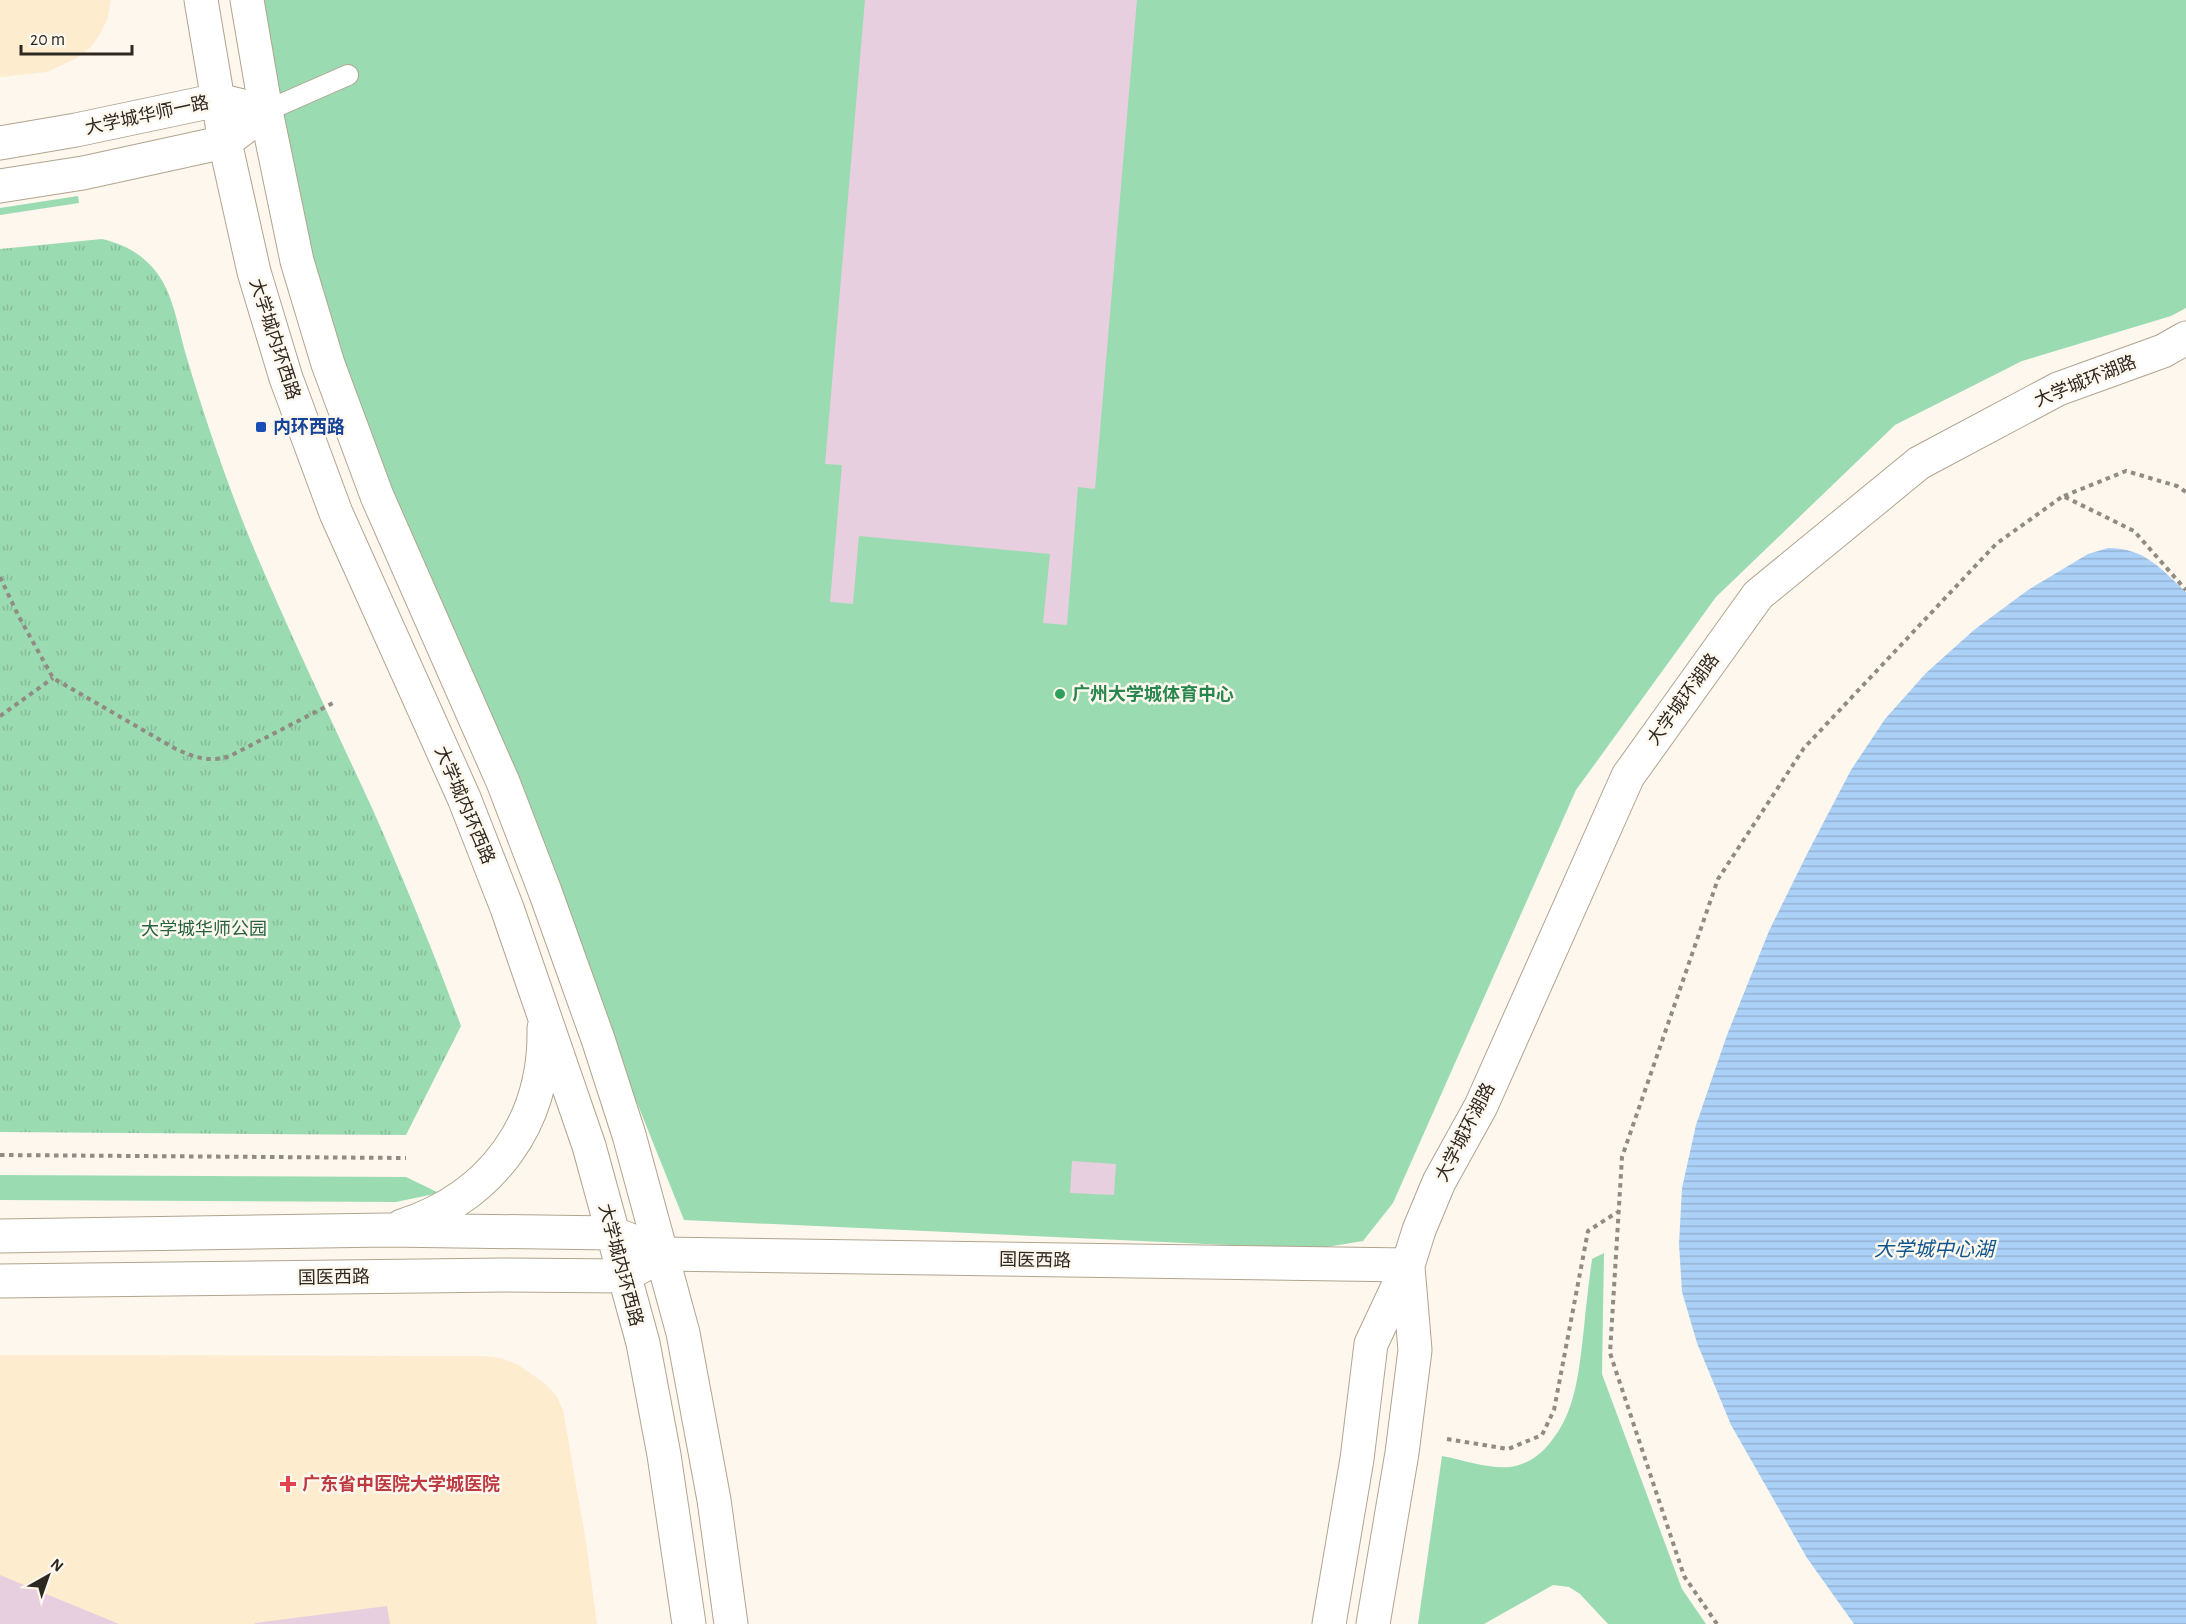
<svg xmlns="http://www.w3.org/2000/svg" width="2186" height="1624" font-family="'Alegreya Sans','Noto Sans SC',sans-serif">
  <style>
    .built { fill: #feeccf }
    .grass { fill: #9bdbb2 }
    .park { fill: url(#park-tufts) }
    .water { fill: url(#water-rules) }
    .building { fill: #e7cfdf }
    .lines { fill: none; stroke-linecap: round; stroke-linejoin: round }
    .service-casing { stroke: #b1a48f; stroke-width: 22 }
    .tertiary-casing { stroke: #b1a48f; stroke-width: 35 }
    .secondary-casing { stroke: #b1a48f; stroke-width: 35 }
    .path { stroke: #918c83; stroke-width: 4; stroke-dasharray: 4.5 4.5; stroke-linecap: butt }
    .service { stroke: #fff; stroke-width: 20 }
    .tertiary { stroke: #fff; stroke-width: 33 }
    .secondary { stroke: #fff; stroke-width: 33 }
    .transit-dot { fill: #1a4fb4; stroke: #fdf7ee; stroke-width: 2 }
    .leisure-dot { fill: #2e9e5b; stroke: #fdf7ee; stroke-width: 2 }
    .health-dot { fill: #e0444e; stroke: #fdf7ee; stroke-width: 2 }
    .labels { text-anchor: middle; stroke-width: 5; stroke-linejoin: round; paint-order: stroke }
    .street-label { font-size: 18px; fill: #2e2920; stroke: #fdf7ee }
    .transit-label { font-size: 18px; font-weight: bold; fill: #164399; stroke: #fdf7ee; text-anchor: start }
    .leisure-label { font-size: 18px; font-weight: bold; fill: #27864d; stroke: #fdf7ee; text-anchor: start }
    .park-label { font-size: 18px; fill: #256241; stroke: #fdf7ee }
    .health-label { font-size: 18px; font-weight: bold; fill: #be3a42; stroke: #fdf7ee; text-anchor: start }
    .water-label { font-size: 20px; font-style: italic; fill: #0e568d; stroke: #fdf7ee }
  </style>
  <defs>
    <pattern id="park-tufts" width="24" height="20" patternUnits="userSpaceOnUse" patternTransform="scale(1.5)"><rect width="24" height="20" fill="#9bdbb2"/><path d="M3 7l-1-3M5 7V3M7 7l1-3M15 17l-1-3M17 17v-4M19 17l1-3" fill="none" stroke="#86bc99"/></pattern>
    <pattern id="water-rules" width="6" height="5" patternUnits="userSpaceOnUse" patternTransform="scale(1.5)"><rect width="6" height="5" fill="#acd1f7"/><path d="M0 2.5h6" fill="none" stroke="#94b3d3"/></pattern>
  </defs>
  <rect width="100%" height="100%" fill="#fdf7ee"/>
  <path class="built" d="M0,0H111L107,20L100,34L91,47L77,58L47,72L0,77Z
    M0,1355L482,1356L500,1358L517,1364L544,1383L556,1395L563,1410L586,1542L597,1624H0Z"/>
  <path class="grass" d="M249,0H2186V308L2171,316L2022,361L1895,425L1716,597L1576,790L1393,1203L1363,1241L1314,1249L684,1220L281,214Z
    M78,196L79,203L0,215V208Z
    M0,1175L406,1177L439,1193L396,1202L0,1200Z
    M1604,1253L1602,1374L1682,1589L1706,1624H1608L1580,1594L1569,1587L1553,1585L1484,1624H1418L1442,1456C1464,1460 1488,1469 1510,1467C1526,1465 1539,1456 1549,1444C1577,1412 1579,1368 1584,1328C1586,1305 1589,1282 1592,1259Z"/>
  <path class="park" d="M102,239C128,245 149,258 163,282C175,304 179,331 186,355C203,413 223,471 245,527C284,622 329,715 372,808C404,880 434,953 461,1026L406,1135L0,1132V249Z"/>
  <path class="water" d="M2108,548C2145,548 2161,569 2186,592V1624H1854L1807,1558L1731,1425L1697,1343L1682,1292L1679,1244L1682,1188L1696,1125L1727,1035L1769,931L1807,854L1851,770L1885,719L1926,673L1974,630L2028,590L2088,554Z"/>
  <path class="building" d="M865,0H1137L1095,489L1078,487L1067,625L1043,623L1050,554L859,536L853,604L830,602L842,465L825,464Z
    M1072,1161L1116,1164L1114,1195L1070,1193Z
    M0,1575L119,1624H0Z
    M387,1606L390,1624H255V1623Z"/>
  <g class="lines">
    <g class="service-casing">
      <path id="service" d="M266,111L348,75"/>
    </g>
    <g class="tertiary-casing">
      <path id="tertiary" d="M0,143L76,130L218,100L247,107
        M0,186L83,173L225,142L266,111
        M662,1254L1408,1265
        M1329,1624L1357,1459L1371,1344L1408,1265L1419,1230L1439,1182L1481,1106L1628,776L1758,595L1919,463L2058,389L2163,351L2186,338
        M1373,1624L1402,1453L1415,1350L1408,1267"/>
    </g>
    <g class="secondary-casing">
      <path id="secondary" d="M201,0L225,142L254,272L286,378L336,513L464,798L507,908L589,1146L643,1343L664,1455L689,1624
        M247,0L266,111L297,261L328,364L377,496L503,782L546,894L598,1039L629,1135L683,1333L714,1500L731,1624
        M402,1226C492,1197 546,1123 544,1028
        M0,1236L388,1230L612,1233L630,1240
        M0,1281L505,1275L624,1276L642,1266"/>
    </g>
    <path class="path" d="M2064,496L2126,471L2177,486L2186,492
      M0,577L18,615L53,678L174,748C193,757 210,763 230,756L335,702
      M0,716L53,678
      M0,1155L406,1158
      M1447,1439L1508,1449L1542,1435L1554,1410L1588,1231L1619,1211
      M1717,1624L1684,1576L1610,1353L1622,1157L1718,879L1804,748L1996,544L2063,496L2134,531L2186,590"/>
    <use href="#service" class="service"/>
    <use href="#tertiary" class="tertiary"/>
    <use href="#secondary" class="secondary"/>
  </g>
  <rect class="transit-dot" x="255" y="421" width="12" height="12" rx="3"/>
  <circle class="leisure-dot" cx="1060" cy="694" r="6"/>
  <path class="health-dot" d="M285 1475h6v6h6v6h-6v6h-6v-6h-6v-6h6z"/>
  <g class="labels">
    <g class="street-label">
      <text transform="translate(147 115) rotate(-12)" y="6">大学城华师一路</text>
      <text transform="translate(275 339) rotate(72)" y="6">大学城内环西路</text>
      <text transform="translate(2085 381) rotate(-22)" y="6">大学城环湖路</text>
      <text transform="translate(1683 699) rotate(-54)" y="6">大学城环湖路</text>
      <text transform="translate(465 805) rotate(67)" y="6">大学城内环西路</text>
      <text transform="translate(1465 1132) rotate(-63)" y="6">大学城环湖路</text>
      <text transform="translate(1035 1260) rotate(1)" y="6">国医西路</text>
      <text transform="translate(621 1265) rotate(75)" y="6">大学城内环西路</text>
      <text transform="translate(334 1277) rotate(-1)" y="6">国医西路</text>
    </g>
    <g class="transit-label">
      <text x="273" y="433">内环西路</text>
    </g>
    <g class="leisure-label">
      <text x="1072" y="700">广州大学城体育中心</text>
    </g>
    <g class="park-label">
      <text x="204" y="935">大学城华师公园</text>
    </g>
    <g class="health-label">
      <text x="302" y="1490">广东省中医院大学城医院</text>
    </g>
    <g class="water-label">
      <text x="1934" y="1256">大学城中心湖</text>
    </g>
  </g>
  <g transform="translate(48 1576) rotate(40)" stroke="#fdf7ee" stroke-width="4.5" paint-order="stroke">
  <path d="M0-4.5L10 22L0 15L-10 22Z" fill="#2e2920"/>
  <text y="-9" font-size="16" font-weight="bold" text-anchor="middle" fill="#2e2920">N</text>
  </g>
  <path d="M21 45v9h111v-9" fill="none" stroke="#2e2920" stroke-width="3"/>
  <text x="30" y="45" font-size="18" fill="#2e2920" stroke="#fdf7ee" stroke-width="4.5" paint-order="stroke">20 m</text>
</svg>
